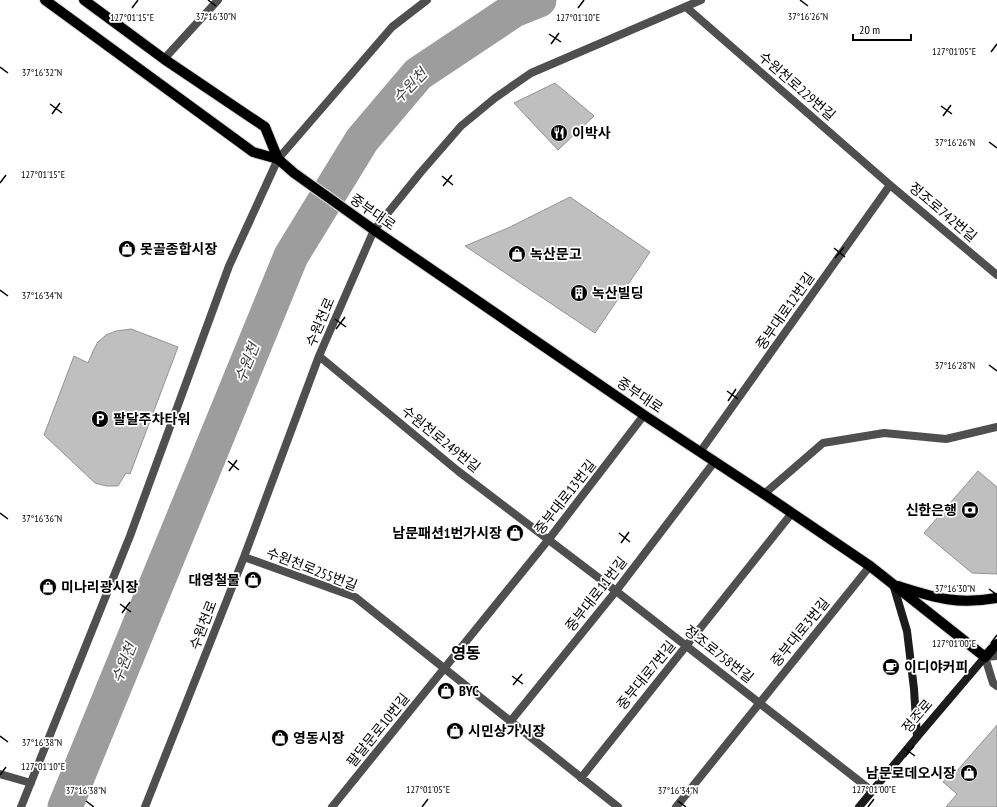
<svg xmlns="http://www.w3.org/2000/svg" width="997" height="807" font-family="'PT Sans Narrow','Noto Sans KR',sans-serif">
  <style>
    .water { fill: #9d9d9d }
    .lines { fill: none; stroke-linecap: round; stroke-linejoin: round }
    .river { stroke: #9d9d9d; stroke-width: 35 }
    .building { fill: #bfbfbf; stroke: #939393 }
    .primary-casing { stroke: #dbdbdb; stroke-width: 12 }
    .street { stroke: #4f4f4f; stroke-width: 8 }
    .secondary { stroke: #1c1c1c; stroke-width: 8 }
    .primary { stroke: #000; stroke-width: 10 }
    .ticks { fill: none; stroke: #000; stroke-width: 1.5 }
    .labels { text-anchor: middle; stroke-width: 3.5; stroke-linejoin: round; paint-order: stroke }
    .street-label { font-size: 14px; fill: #000; stroke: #fff }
    .poi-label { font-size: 14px; font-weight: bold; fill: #000; stroke: #fff; text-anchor: start }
    .water-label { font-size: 15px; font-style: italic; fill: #3e3e3e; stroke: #fff }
    .quarter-label { font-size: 16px; font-weight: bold; fill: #000; stroke: #fff }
    .ticks-label { font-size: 10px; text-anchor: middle; fill: #000; stroke: #fff; stroke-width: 3.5; stroke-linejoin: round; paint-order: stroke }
  </style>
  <rect width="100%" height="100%" fill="#fff"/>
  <path class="water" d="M87,731L106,736L73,807H54Z"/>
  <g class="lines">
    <path class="river" d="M65,807L291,256L362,140L418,74L514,10L539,0"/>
  </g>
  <path class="building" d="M555,83L594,116L558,150L514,103Z
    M570,197L650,252L595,333L465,246L508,228Z
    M131,329L178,347L130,474L126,473L118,486H106L95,483L44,435L74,356L88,363L94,349L98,342L106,335L116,331Z
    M978,471L997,487V574L972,573L924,533Z
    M997,725V807H946L957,794L943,782L953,770L956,772Z"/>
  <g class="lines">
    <g class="primary-casing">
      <path id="primary" d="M45,0L253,152L278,159
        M84,0L164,59L265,127L278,159L294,173L374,230L644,415L764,494L870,566L985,657L997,644
        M898,586C936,598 957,605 997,598"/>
    </g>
    <path class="street" d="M686,7L890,185L997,275
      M164,59L218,0
      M319,356L458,471L616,591L872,791
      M700,452L890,185
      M764,494L823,443L884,433L946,439L997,427
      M244,557L355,597L618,807
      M997,656L985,657L993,683L997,686
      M510,722L616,591L715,461
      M0,774L31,783
      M581,778L792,513
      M21,807L130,536L229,266L278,159L392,27L427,0
      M145,807L244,557L319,356L374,230L421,172L461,126L495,98L531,73L701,0
      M332,807L549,539L644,415
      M676,807L870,566"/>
    <path class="secondary" d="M893,584L907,631L914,689L917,737
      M859,807L917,737L985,657"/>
    <use href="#primary" class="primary"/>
  </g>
  <path class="ticks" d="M208,0L216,6M800,0L808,6M132,8L138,0M578,8L584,0M549,34L561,42M551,44L559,33M991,52L997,44M0,67L8,73M50,104L62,113M941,106L952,114M52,114L60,103M943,116L951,105M989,142L997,148M442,176L453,185M0,183L6,175M443,186L452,175M834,248L845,257M835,258L844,247M0,290L8,296M335,319L346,327M336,329L345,317M989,365L997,371M727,391L738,399M728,401L736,389M228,461L239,470M229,471L237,460M0,513L8,519M619,533L630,542M621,543L629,532M989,589L997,595M120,604L131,612M122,613L130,602M991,643L997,635M512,676L523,684M513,685L522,674M0,736L8,742M904,748L915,756M905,757L914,746M0,775L6,767M86,801L94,807M678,801L686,807M422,807L428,799M868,807L874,799"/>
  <defs>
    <g id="restaurant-disc" transform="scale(0.9)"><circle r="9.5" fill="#000" stroke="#fff"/><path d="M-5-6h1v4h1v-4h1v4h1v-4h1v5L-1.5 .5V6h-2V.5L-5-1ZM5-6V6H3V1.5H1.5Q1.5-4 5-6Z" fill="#fff"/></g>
    <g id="shop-disc" transform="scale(0.9)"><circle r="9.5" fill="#000" stroke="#fff"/><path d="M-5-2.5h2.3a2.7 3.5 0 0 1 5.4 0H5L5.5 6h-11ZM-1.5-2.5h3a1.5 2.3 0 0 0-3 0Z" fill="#fff"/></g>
    <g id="building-disc" transform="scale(0.9)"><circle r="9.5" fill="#000" stroke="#fff"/><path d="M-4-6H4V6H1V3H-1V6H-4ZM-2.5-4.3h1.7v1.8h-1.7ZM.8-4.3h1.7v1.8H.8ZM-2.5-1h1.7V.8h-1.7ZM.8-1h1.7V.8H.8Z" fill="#fff"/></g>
    <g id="parking-disc" transform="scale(0.9)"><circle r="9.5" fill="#000" stroke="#fff"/><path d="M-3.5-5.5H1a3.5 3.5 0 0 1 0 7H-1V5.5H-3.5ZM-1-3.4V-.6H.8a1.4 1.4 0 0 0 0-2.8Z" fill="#fff"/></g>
    <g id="bank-disc" transform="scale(0.9)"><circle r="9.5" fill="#000" stroke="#fff"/><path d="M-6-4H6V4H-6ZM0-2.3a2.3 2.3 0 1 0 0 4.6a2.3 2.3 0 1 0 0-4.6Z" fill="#fff"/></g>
    <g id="cafe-disc" transform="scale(0.9)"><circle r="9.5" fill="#000" stroke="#fff"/><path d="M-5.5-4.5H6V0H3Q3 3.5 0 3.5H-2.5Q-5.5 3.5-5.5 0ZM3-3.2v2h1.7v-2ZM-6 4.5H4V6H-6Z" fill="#fff"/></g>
  </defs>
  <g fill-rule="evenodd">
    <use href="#restaurant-disc" x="559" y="133"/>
    <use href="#shop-disc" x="127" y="249"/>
    <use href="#shop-disc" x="517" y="254"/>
    <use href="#building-disc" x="579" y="293"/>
    <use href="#parking-disc" x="100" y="419"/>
    <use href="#bank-disc" x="970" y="510"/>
    <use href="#shop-disc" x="515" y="533"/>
    <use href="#shop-disc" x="253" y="580"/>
    <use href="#shop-disc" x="48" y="587"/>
    <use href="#cafe-disc" x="891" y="667"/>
    <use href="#shop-disc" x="446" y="691"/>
    <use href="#shop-disc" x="455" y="731"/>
    <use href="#shop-disc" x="280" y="738"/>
    <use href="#shop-disc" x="969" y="773"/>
  </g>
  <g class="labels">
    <g class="street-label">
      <text transform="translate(797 86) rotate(41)" y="5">수원천로229번길</text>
      <text transform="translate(373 212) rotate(35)" y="5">중부대로</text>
      <text transform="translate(943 212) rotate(40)" y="5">정조로742번길</text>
      <text transform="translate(785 311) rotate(-55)" y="5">중부대로12번길</text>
      <text transform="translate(320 322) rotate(-67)" y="5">수원천로</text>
      <text transform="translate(640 395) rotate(34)" y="5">중부대로</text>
      <text transform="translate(441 439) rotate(39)" y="5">수원천로249번길</text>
      <text transform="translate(565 497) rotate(-52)" y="5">중부대로13번길</text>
      <text transform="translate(312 569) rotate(21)" y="5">수원천로255번길</text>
      <text transform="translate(596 594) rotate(-52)" y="5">중부대로11번길</text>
      <text transform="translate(203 625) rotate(-69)" y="5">수원천로</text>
      <text transform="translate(800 632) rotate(-51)" y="5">중부대로3번길</text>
      <text transform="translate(719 654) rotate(38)" y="5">정조로758번길</text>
      <text transform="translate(646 675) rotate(-51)" y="5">중부대로7번길</text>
      <text transform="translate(917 716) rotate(-50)" y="5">정조로</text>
      <text transform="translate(378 730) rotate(-51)" y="5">팔달문로10번길</text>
    </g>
    <g class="poi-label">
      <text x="572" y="138">이박사</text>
      <text x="140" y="254">못골종합시장</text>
      <text x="530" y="259">녹산문고</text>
      <text x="592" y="298">녹산빌딩</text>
      <text x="113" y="424">팔달주차타워</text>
      <text x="957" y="515" text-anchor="end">신한은행</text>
      <text x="502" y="538" text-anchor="end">남문패션1번가시장</text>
      <text x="240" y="585" text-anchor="end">대영철물</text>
      <text x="61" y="592">미나리광시장</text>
      <text x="904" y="672">이디야커피</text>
      <text x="459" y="696">BYC</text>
      <text x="468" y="736">시민상가시장</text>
      <text x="293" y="743">영동시장</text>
      <text x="956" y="778" text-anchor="end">남문로데오시장</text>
    </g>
    <g class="water-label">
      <text transform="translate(410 86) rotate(-46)" y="5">수원천</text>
      <text transform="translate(247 363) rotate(-68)" y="5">수원천</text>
      <text transform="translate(124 663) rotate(-68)" y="5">수원천</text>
    </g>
    <g class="quarter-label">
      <text x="466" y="659">영동</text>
    </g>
  </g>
  <g class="ticks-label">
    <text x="216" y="20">37°16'30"N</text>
    <text x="808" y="20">37°16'26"N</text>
    <text x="132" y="21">127°01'15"E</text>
    <text x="578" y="21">127°01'10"E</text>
    <text x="954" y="55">127°01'05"E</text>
    <text x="42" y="76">37°16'32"N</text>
    <text x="955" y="146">37°16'26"N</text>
    <text x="43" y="178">127°01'15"E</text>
    <text x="42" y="299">37°16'34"N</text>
    <text x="955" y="369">37°16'28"N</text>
    <text x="42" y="522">37°16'36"N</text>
    <text x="955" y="592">37°16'30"N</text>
    <text x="954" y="647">127°01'00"E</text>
    <text x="42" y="746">37°16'38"N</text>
    <text x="43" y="770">127°01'10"E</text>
    <text x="428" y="793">127°01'05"E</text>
    <text x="874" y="793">127°01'00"E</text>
    <text x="86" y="794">37°16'38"N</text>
    <text x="678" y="794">37°16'34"N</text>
  </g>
  <path d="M853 34v6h58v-6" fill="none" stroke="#000000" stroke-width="2"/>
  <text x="859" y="34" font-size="12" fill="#000000" stroke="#ffffff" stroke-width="3" paint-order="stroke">20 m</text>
</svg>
